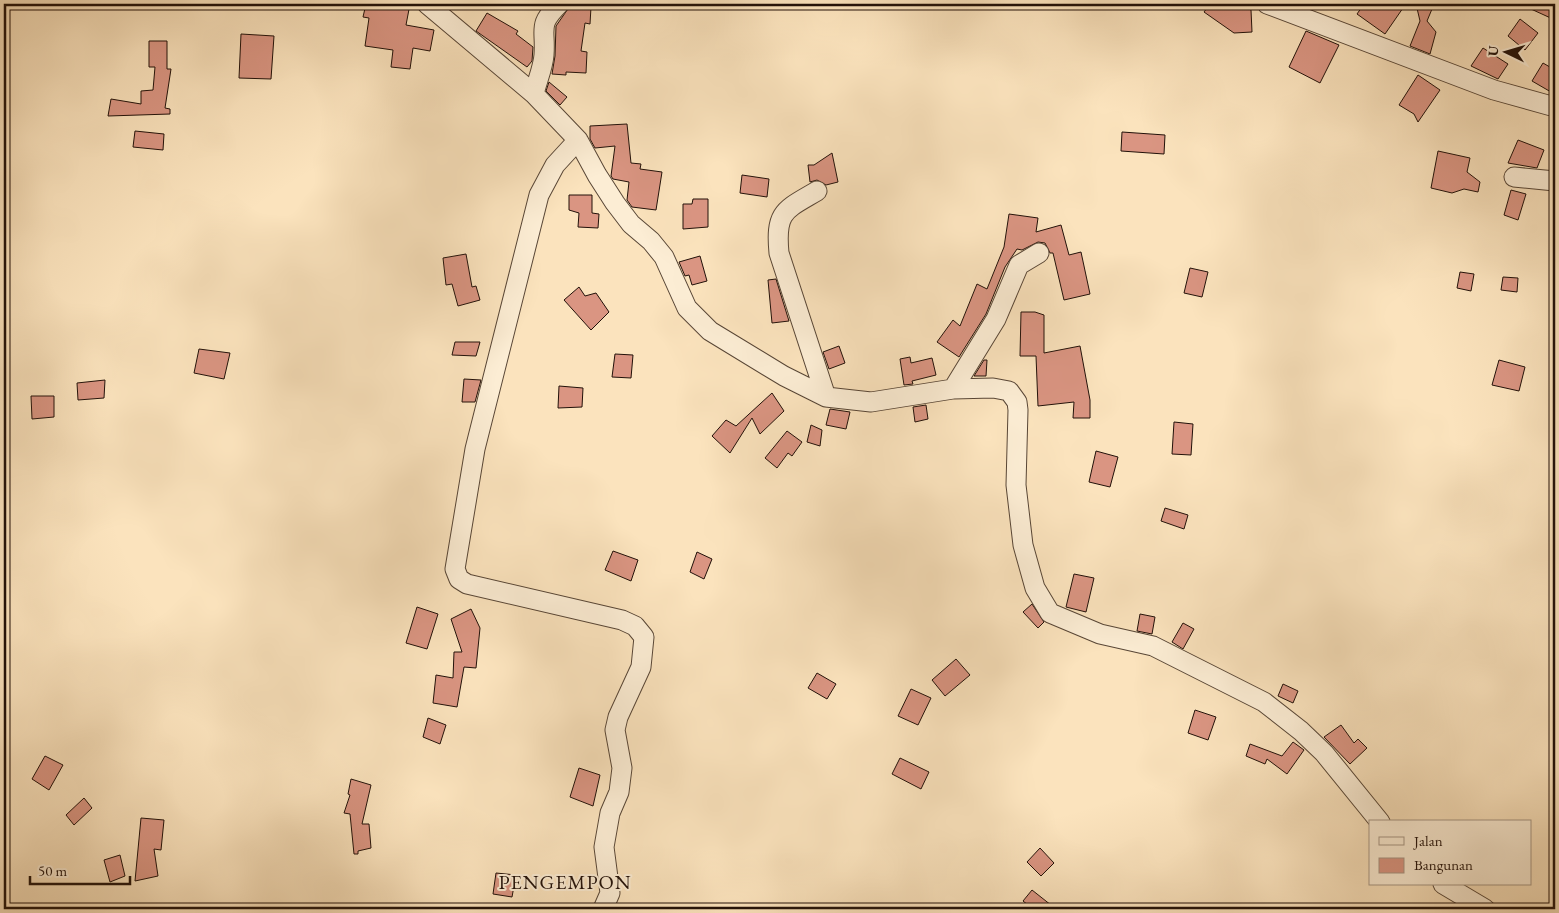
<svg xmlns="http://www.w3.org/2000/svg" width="1559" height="913" font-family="'EB Garamond',serif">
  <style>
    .building { fill: #da9582; stroke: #221109 }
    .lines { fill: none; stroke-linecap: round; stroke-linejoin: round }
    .minor-casing { stroke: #584636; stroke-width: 21 }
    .minor { stroke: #fcedd4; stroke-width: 19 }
    .labels { text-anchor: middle; stroke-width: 4; stroke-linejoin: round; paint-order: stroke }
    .quarter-label { font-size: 20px; letter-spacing: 1px; fill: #221109; stroke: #fcedd4 }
  </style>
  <rect width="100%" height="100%" fill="#fbe3bd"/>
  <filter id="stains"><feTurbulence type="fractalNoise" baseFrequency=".004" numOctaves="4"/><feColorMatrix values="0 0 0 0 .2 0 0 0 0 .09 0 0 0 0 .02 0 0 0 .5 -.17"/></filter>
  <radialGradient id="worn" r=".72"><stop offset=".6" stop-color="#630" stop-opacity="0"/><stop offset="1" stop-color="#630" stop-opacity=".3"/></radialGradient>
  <path class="building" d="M366,4H410L406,25L434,30L430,51L413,48L410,69L391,67L393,50L365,46L369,18L363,17Z
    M1210,4H1241L1251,10L1252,32L1234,33L1204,12Z
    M1364,4H1398L1403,8L1385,34L1357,14Z
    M1416,4L1432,9L1427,21L1436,32L1430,54L1410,46L1420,21Z
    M1520,4H1555V20Z
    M570,6L591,7L590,24L585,23L581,51L587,52L586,73L566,72V75L552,74L555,56L556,26Z
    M487,13L518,31L516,34L533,47L532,61L527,67L476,31Z
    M1520,19L1538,33L1525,50L1508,36Z
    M1306,31L1339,45L1320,83L1289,67Z
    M241,34L274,36L271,79L239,78Z
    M149,41H167V69H171L165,108L170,109V114L108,116L111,99L141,104V91L153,90L155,67H149Z
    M1483,48L1508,64L1498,79L1471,66Z
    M1543,63L1555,70V85L1551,92L1532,81Z
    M1418,75L1440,90L1418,122L1414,114L1399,105Z
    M549,82L567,97L560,105L546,91Z
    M627,124L631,163L641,164L640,169L662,172L656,210L632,207L627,200L629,182L613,179L611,176L615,146L595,148L590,139V126Z
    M135,131L164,134L163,150L133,147Z
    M1122,132L1165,135L1164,154L1121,151Z
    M1518,140L1544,150L1537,168L1508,163Z
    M1438,151L1470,158L1467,172L1480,182L1478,192L1464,189L1452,193L1431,188Z
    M832,153L838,182L826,185L817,180L810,182L808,165H814Z
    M742,175L769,179L767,197L740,193Z
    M1511,190L1526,194L1518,220L1504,215Z
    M569,195H592V213L599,214L598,228L578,227L579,213L569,210Z
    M693,199H708V227L683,229V204H692Z
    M1009,214L1038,218L1036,232L1061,225L1069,255L1081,252L1090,294L1064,300L1053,253H1050L1045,243L1038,242L1022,250L1017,249L1005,267L986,314L959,357L937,342L953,320L960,326L977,284L987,289L1004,247Z
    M466,254L472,287L476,286L480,300L458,306L452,284L446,285L443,258Z
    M700,256L707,281L692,285L689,275L685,276L679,262Z
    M1190,268L1208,272L1202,297L1184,293Z
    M1460,272L1474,274L1471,291L1457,288Z
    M1503,277L1518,278L1517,292L1501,290Z
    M776,279L789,321L772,323L768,280Z
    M579,287L585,296L596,293L609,312L591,330L564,300Z
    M1021,312H1035L1044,315V353L1080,346L1090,400V418H1073L1074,402L1038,406L1036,356H1020Z
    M455,342H480L476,356L452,355Z
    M839,346L845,363L829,369L823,352Z
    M199,349L230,353L224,379L194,373Z
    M615,354L633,355L631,378L612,377Z
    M910,357L911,363L932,358L936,375L912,381L913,384L904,385L900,359Z
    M984,360H987L986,376H974Z
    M1499,360L1525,367L1519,391L1492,385Z
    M464,379L481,380L475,402H462Z
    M105,380L104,398L78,400L77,383Z
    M559,386L583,388L582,407L558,408Z
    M772,393L784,411L760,434L752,418L730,453L712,436L726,420L736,426Z
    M31,396H54V417L32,419Z
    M926,405L928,419L915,422L913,407Z
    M830,409L850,412L846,429L826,425Z
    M1174,422L1193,424L1191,455L1172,454Z
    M811,425L822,430L820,446L807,442Z
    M787,431L802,442L792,456L788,453L777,468L765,458Z
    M1096,451L1118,457L1110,487L1089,482Z
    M1165,508L1188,515L1184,529L1161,521Z
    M613,551L638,560L631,581L605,570Z
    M697,552L712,559L704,579L690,572Z
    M1074,574L1094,578L1086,612L1066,607Z
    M1032,604L1044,622L1038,628L1023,612Z
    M417,607L438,614L427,649L406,643Z
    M471,609L480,628L476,668L464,667L457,707L433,703L436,675L453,678L454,652H462L451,619Z
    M1140,614L1155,617L1152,634L1137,631Z
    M1183,623L1194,629L1183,649L1172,642Z
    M956,659L970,675L945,696L932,680Z
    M817,673L836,684L827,699L808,688Z
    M1283,684L1298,691L1293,703L1278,696Z
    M911,689L931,698L918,725L898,716Z
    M1195,710L1216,717L1208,740L1188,733Z
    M428,718L446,725L440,744L423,737Z
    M1341,725L1354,743L1358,739L1367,748L1350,764L1324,737Z
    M1293,742L1304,750L1287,774L1267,759L1265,764L1246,756L1250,744L1282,756Z
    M45,756L63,765L49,790L32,779Z
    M900,758L929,772L921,789L892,774Z
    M579,768L600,775L593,806L570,797Z
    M351,779L371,785L362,824H369L371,848L358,851V854H354L350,814L344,813L350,795L348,794Z
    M84,798L92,808L74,825L66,815Z
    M141,818L164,820L161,850L154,849L158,876L135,881Z
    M1040,848L1054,863L1041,876L1027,862Z
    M120,855L125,876L110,882L104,860Z
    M496,873L516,875L512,897L493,894Z
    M1032,890L1056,909H1033L1023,901Z"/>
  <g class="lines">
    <g class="minor-casing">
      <path id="minor" d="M427,4L534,94L578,140L597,175L615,203L631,224L651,241L664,257L687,308L710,331L784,376L826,397L871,402L953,389L993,388L1009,391L1017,402L1018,410L1016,485L1023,545L1035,588L1050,613L1100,634L1153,646L1264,702L1301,731L1324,753L1380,822
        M1267,4L1494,90L1555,107
        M534,94C537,81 543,68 544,55C546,28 537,26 559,4
        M578,140L555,165L539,195L475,449L455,569L459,579L467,584L622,620L635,626L644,637L641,667L618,717L615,730L622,768L619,792L610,813L604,847L610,893L603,909
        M1514,177L1555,181
        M817,191C785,210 775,211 779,253L826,397
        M953,389L996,319L1019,265L1039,253
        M1443,884L1485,909"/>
    </g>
    <use href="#minor" class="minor"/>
  </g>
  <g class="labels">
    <g class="quarter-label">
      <text x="565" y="889">PENGEMPON</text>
    </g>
  </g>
  <rect width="1559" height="913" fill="none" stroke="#fbe3bd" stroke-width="20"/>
  <rect x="5" y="5" width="1549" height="903" fill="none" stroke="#221109" stroke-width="2.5"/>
  <rect x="10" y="10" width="1539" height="893" fill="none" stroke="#221109"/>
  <rect x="1369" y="820" width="162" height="65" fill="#fcedd4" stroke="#a59583"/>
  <rect x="1379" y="837" width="25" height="8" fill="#fcedd4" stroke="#a59583"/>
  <text x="1414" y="846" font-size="15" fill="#221109">Jalan</text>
  <rect x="1379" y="858" width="25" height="15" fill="#da9582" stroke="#a59583"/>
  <text x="1414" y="870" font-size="15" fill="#221109">Bangunan</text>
  <g transform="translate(1506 52) rotate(275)" stroke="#fcedd4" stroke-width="4" paint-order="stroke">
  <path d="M0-4L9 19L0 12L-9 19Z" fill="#221109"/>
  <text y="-8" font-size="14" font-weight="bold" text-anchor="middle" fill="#221109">U</text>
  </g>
  <path d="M30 876v8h100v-8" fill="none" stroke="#221109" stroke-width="2.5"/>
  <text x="38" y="876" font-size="15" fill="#221109" stroke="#fcedd4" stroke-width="4" paint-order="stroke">50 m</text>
  <rect width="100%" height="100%" filter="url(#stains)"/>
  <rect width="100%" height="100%" fill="url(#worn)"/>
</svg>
